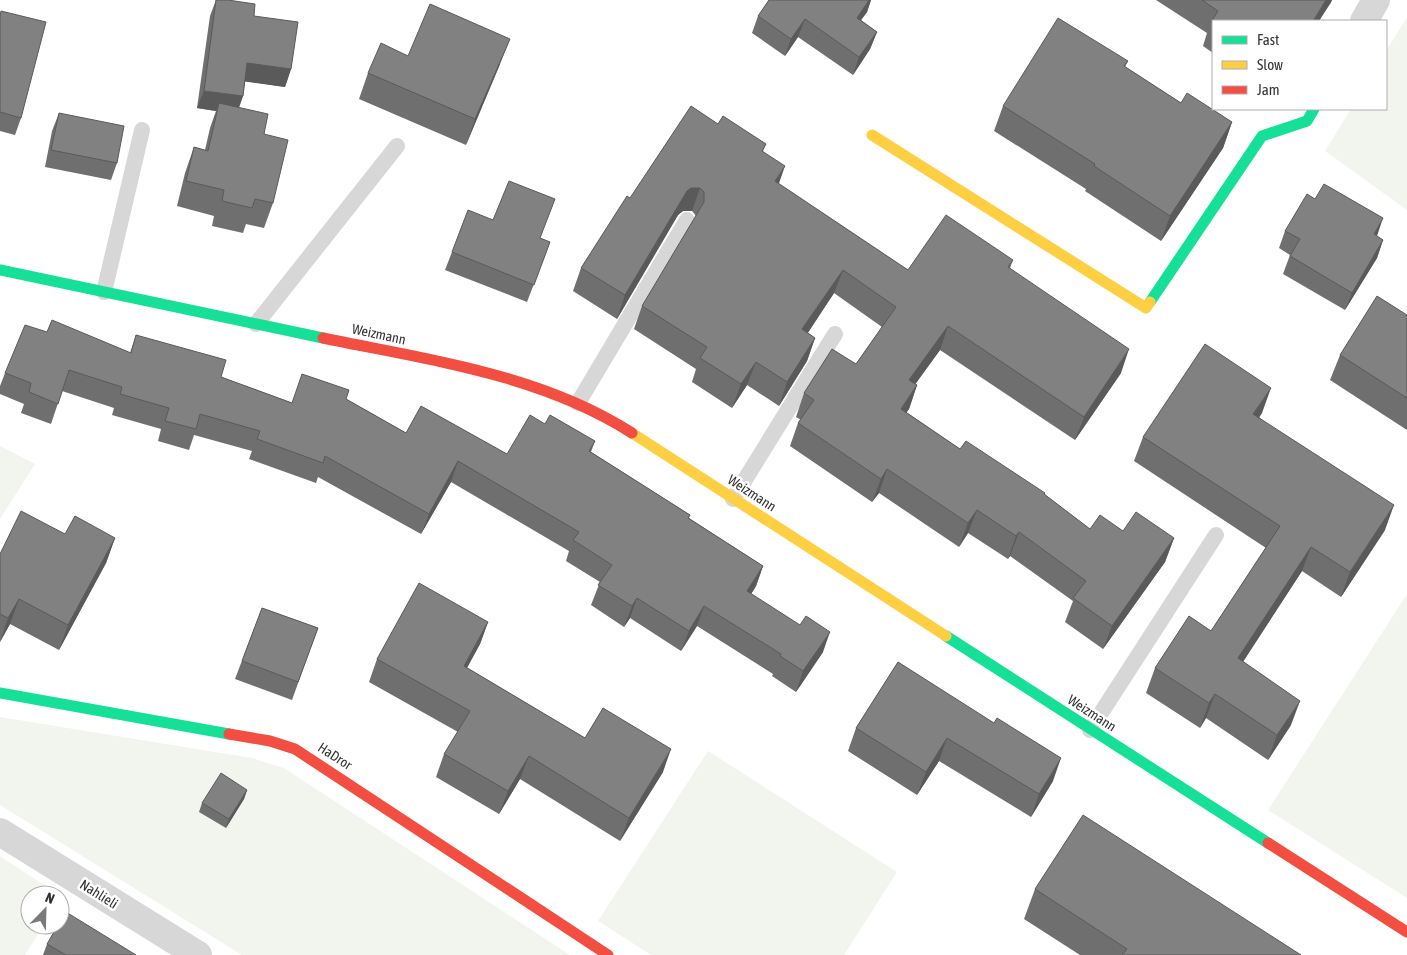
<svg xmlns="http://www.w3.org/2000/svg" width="1407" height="955" font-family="'Asap Condensed',sans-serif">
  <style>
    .green { fill: #f1f5ed }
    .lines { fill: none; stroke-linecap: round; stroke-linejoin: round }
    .lane { stroke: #d7d7d7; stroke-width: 16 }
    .street { stroke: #d7d7d7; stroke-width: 28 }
    .fast { stroke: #16e098; stroke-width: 11 }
    .slow { stroke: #ffcf43; stroke-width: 11 }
    .jam { stroke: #f24e42; stroke-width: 11 }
    .wall { fill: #6f6f6f }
    .shaded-wall { fill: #5a5a5a }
    .building { fill: #818181; stroke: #5a5a5a }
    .labels { text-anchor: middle; stroke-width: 5; stroke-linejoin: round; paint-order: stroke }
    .street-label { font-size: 14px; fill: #333; stroke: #fff }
  </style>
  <rect width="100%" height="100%" fill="#fff"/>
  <path class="green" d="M1407,17V210L1325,151L1351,109H1386V51Z
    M0,446L35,464L0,519Z
    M1407,594V898L1268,810Z
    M0,717L252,758L284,768L570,955H242L0,805Z
    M708,751L897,872L844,955H651L598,921Z
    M0,856L59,895H30V925H44L25,955H0Z"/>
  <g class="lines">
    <path class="lane" d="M104,292L142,130
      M256,324L397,146
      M578,403L687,220
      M733,499L835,334
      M1090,730L1216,535"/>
    <path class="street" d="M1364,21L1376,0
      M0,832L198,955"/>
    <path class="fast" d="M0,270L323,338
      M1150,302L1262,136L1307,121L1314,109
      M946,636L1268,843
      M0,693L229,734"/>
    <path class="slow" d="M872,135L1146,308L1150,302
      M632,433L946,636"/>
    <path class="jam" d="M323,338C428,360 540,374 632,433
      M229,734L270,741L295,749L608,955
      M1268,843L1407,932"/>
  </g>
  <path class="wall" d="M216,0L291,69L285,87L245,81L243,96L239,108L264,134L273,203L264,228L246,224L243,233L212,226L214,216L177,206L185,173L194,147L205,150L210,128L216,111L197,108L210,16Z
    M769,0H871L867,12L861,20L877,32L870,49L853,75L798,37L785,56L752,33L758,16Z
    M1156,0H1332L1330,4L1213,21V53L1203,46L1207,33Z
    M0,14L21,118L15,135L0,131Z
    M408,56L500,64L466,145L359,99L368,73Z
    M1128,61L1125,67L1181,103L1232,122L1223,148L1161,241L1085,191L1086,189L994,131L1003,106Z
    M59,113L117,163L111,180L45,167L52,131Z
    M718,124L766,144L763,151L779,184L908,270L1013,260L1010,268L1121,373L1075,440L940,350L915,384L917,385L909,409L906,412L960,449L1044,494L1090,529L1123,531L1174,538L1165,562L1103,649L1065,622L1073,601L1010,556L1008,559L968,533L959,547L879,493L872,502L790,446L798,423L801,420L796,417L804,393L856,364L882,327L834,293L808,333L815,338L807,361L779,406L747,385L732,408L692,382L696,369L634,329L642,306L696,216L692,211H683L678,215L617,319L573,291L581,268L630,198Z
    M1315,199L1383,240L1377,258L1345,310L1283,274L1290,255L1279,248L1285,231Z
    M540,238L550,242L527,302L445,270L452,252Z
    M1407,315V430L1330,380L1340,355Z
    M47,332L130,353L136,335L221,377L292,403L346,399L406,433L507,454L545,424L595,441L591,452L690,515L689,518L763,566L756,586L751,594L823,652L796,692L772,676L773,674L697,626L681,651L630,618L624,627L591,605L600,582L566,561L569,551L451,482L421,534L318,477L316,483L249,459L252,451L194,435L189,450L158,441L161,429L112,415L114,408L62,391L51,424L21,413L24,404L0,394V386L5,373Z
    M1262,413L1259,417L1385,530L1341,597L1302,571L1243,662L1291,725L1268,760L1206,718L1200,728L1146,693L1155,668L1211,631L1266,548L1134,461L1143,437Z
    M65,534L115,538L106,563L59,650L10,624L0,642V554Z
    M262,608L318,628L292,700L235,679Z
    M488,622L480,644L467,668L585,738L663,772L620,841L520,779L499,814L436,777L444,754L458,732L369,682L377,659Z
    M898,662L1053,781L1031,817L939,761L917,795L848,751L856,728Z
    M247,790L244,799L226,828L199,812L202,803Z
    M1035,889L1301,955H1080L1024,919Z
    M47,944L136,955H43Z"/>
  <path class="shaded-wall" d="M869,0H871L867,12L850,35L857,18Z
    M1326,0H1332L1330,4L1319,21H1313Z
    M805,19L798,37L785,56L791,39Z
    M877,32L870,49L853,75L859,57Z
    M510,39L500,64L466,145L475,119Z
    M247,63L291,69L285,87L241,81Z
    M204,91L243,96L236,114L219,103L216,111L197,108Z
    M1232,122L1223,148L1161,241L1170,216Z
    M785,166L777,189L775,181Z
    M691,188H700L692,211H683L678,215L617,319L625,295L687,191Z
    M1383,218L1377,236L1374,234Z
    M1383,240L1377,258L1345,310L1352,293Z
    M843,270L834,293L794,353L802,329Z
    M948,326L940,350L901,404L909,380Z
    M815,338L807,361L779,406L787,382Z
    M1129,349L1121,373L1075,440L1084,417Z
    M756,362L747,385L732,408L741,384Z
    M917,385L909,409L893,433L901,409Z
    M1271,388L1262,413L1245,438L1253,414Z
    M458,461L451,482L421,534L429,514Z
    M887,469L879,493L872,502L881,479Z
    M1394,505L1385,530L1341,597L1350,572Z
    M977,510L968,533L959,547L968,523Z
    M1019,532L1010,556L1008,559L1016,536Z
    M115,538L106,563L59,650L68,625Z
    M1174,538L1165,562L1103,649L1112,626Z
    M1311,547L1302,571L1229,683L1238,658Z
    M763,566L756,586L740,612L747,591Z
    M637,598L630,618L624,627L632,606Z
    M19,599L10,624L0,642L8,618Z
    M704,606L697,626L681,651L689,631Z
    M488,622L480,644L455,689L464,666Z
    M830,632L823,652L796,692L803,671Z
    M1215,694L1206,718L1200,728L1209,703Z
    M1300,701L1291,725L1268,760L1277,735Z
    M947,738L939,761L917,795L926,772Z
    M671,749L663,772L620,841L629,818Z
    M529,756L520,779L499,814L508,791Z
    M1061,758L1053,781L1031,817L1039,794Z
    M247,790L244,799L226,828L229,819Z"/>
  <path class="building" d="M216,0H228L255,4L254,16L298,22L291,69L247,63L243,96L204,91Z
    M769,0H869L857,18L877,32L859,57L805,19L791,39L758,16Z
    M1202,0H1326L1313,21H1213V23L1211,22L1218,11Z
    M430,4L510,39L475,119L368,73L381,43L408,56Z
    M1,11L46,22L21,118L0,112V16Z
    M1058,18L1128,61L1124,66L1181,103L1187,93L1232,122L1170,216L1094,166L1095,164L1003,106Z
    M219,103L268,114L264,134L288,140L273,203L255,199L252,208L222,201L224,190L186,181L194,147L208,151Z
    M691,106L718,124L723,116L766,144L762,151L785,166L775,181L908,270L946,215L1013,260L1008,267L1129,349L1084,417L948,326L909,380L917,385L901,409L960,449L966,441L1045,493L1044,494L1090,529L1100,515L1123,531L1136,512L1174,538L1112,626L1073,598L1086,581L1019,532L1016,536L977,510L968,523L887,469L881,479L798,423L814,400L804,393L832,349L856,364L896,307L843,270L802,329L815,338L787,382L756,362L741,384L700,358L707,347L642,306L704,202V192L700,188H691L687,191L625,295L581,268L627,196L630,198Z
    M59,113L124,126L117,163L51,150Z
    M509,181L555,199L540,238L550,242L534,285L452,252L468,210L493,220Z
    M1324,184L1383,218L1374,234L1383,240L1352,293L1290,256L1300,239L1285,231L1307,194L1315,199Z
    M1377,296L1407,315V398L1340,355Z
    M52,320L131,353L136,335L226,360L221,377L292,403L302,374L349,390L346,399L406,433L421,406L507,454L530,415L545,424L550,415L595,441L589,451L690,515L688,518L763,566L747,591L800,625L806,616L830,632L803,671L780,656L781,654L704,606L689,631L637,598L632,606L598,585L612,565L573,540L579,532L458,461L429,514L325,456L323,463L257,439L260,431L200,414L196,429L165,421L169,408L120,394L122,387L69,370L58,404L29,392L31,383L5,373L25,325L47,332Z
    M1205,344L1271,388L1253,414L1394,505L1350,572L1311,547L1238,658L1300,701L1277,735L1215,694L1209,703L1155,668L1189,616L1211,631L1280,526L1143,437Z
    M21,511L65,534L75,516L115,538L68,625L19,599L8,618L0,614V554Z
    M419,583L488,622L464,666L585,738L603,708L671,749L629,818L529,756L508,791L444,754L470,711L377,659Z
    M262,608L318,628L298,682L242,661Z
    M898,662L994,723L997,718L1061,758L1039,794L947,738L926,772L856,728Z
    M221,773L247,790L229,819L202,803Z
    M1083,815L1301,955H1122L1127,949L1035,889Z
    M66,912L136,955H66L47,944L58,925H60V922Z"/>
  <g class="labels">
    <g class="street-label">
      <text transform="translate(379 334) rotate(12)" y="5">Weizmann</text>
      <text transform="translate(752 493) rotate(33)" y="5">Weizmann</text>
      <text transform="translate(1092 713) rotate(33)" y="5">Weizmann</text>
      <text transform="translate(335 756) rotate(33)" y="5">HaDror</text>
      <text transform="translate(99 894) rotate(32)" y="5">Nahlieli</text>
    </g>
  </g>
  <rect x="1212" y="20" width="175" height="90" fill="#ffffff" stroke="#adadad"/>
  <rect x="1222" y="36" width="25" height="8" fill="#16e098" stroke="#adadad"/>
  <text x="1257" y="45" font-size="15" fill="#333333">Fast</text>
  <rect x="1222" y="61" width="25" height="8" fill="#ffcf43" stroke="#adadad"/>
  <text x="1257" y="70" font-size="15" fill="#333333">Slow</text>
  <rect x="1222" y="86" width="25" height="8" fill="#f24e42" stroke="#adadad"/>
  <text x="1257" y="95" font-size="15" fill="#333333">Jam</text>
  <g transform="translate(45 910) rotate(23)"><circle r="24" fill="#ffffff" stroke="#adadad"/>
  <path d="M0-4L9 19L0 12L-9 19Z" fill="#7a7a7a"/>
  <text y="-8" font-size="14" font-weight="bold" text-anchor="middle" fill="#333333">N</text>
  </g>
</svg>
